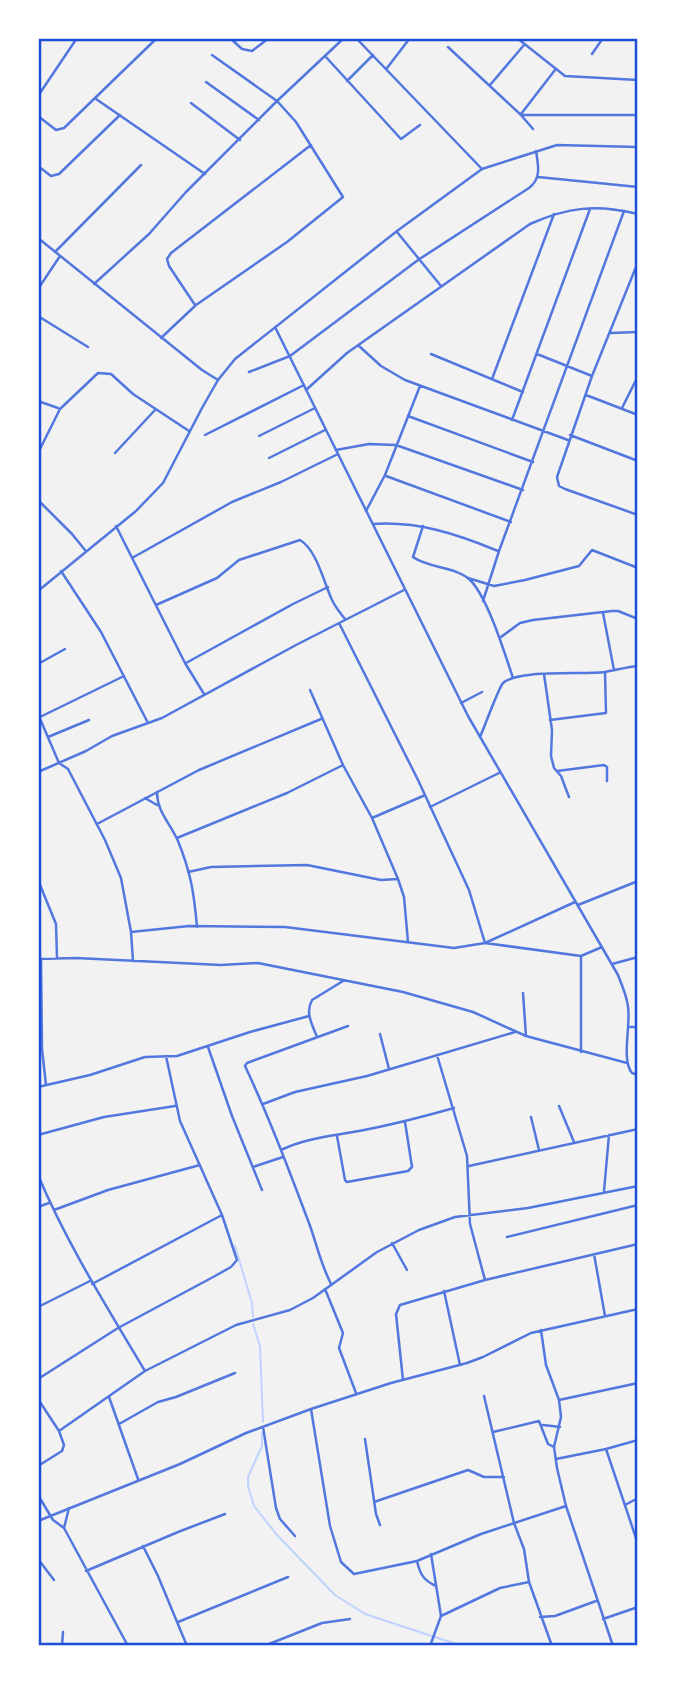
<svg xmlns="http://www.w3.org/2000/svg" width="676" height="1684" font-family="Signika,sans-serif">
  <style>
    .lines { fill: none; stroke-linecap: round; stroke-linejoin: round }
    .stream { stroke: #bfd3fe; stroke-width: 2 }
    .minor { stroke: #5277de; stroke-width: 2.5 }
    .tertiary { stroke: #5277de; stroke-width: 2.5 }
    .neatline { fill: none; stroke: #1d4ed8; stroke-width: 2.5 }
  </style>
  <rect width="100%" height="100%" fill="#f2f2f2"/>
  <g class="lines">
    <path class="stream" d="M235,1246L252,1303L253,1317
      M253,1324L260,1346L263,1422
      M262,1433V1446L248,1477V1486L254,1506L277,1535L335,1595L365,1614L462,1646"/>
    <path class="minor" d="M230,38L242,49L252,51L269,38
      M356,38L482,169
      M517,38L565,76L638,80
      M448,47L521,115L533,129
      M592,54L603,38
      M325,56L401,139L420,125
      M387,68L410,38
      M347,81L373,55
      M206,82L259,120
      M490,85L524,45
      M38,96L77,38
      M96,99L205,174
      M191,103L240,140
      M521,114L555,70
      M521,115H638
      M38,116L56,130L64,128L157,38
      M38,166L51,176L59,174L120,115
      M538,177L638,187
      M397,232L441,286
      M38,238L202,370L218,380
      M55,252L141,165
      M638,262L592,376L557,477L559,486L565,489L638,515
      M94,284L149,234L186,192L277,101L344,38
      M38,289L60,256
      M195,305L169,266L167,259L171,253L311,145
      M38,316L88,347
      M610,333L638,332
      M161,338L196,305L287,242L343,197L296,122L277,101L212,55
      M359,346L381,366L405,380L568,440
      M431,354L523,392
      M537,354L592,376
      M249,372L290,356L418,260L529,188C542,178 538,165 536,151
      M492,379L554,214
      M306,390L347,353L530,224C568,207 596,204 638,214
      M586,395L638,415
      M38,401L58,408
      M622,408L638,376
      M408,416L533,462
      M512,420L590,209
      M205,435L304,385
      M570,435L638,461
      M259,436L315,408
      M336,450L369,444L396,445L523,490
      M38,453L60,409L98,373L111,374L133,394L189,431
      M115,453L155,410
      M269,458L325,430
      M386,476L511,522
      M38,500L72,534L85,550
      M366,511L385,475L420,386
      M373,524C418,521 457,534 498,551
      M116,526L185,663L204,694
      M423,526L413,557C428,568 456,567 469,579C487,595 505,654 513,678
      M132,558L232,502L281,482L338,454
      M61,571L101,632L148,723
      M468,578L494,586L525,580L579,566L592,550L638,568
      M483,601L499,551L624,211
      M156,605L217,578L239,560L300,540C317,550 324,583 332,600C335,606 340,613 345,619
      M603,613L614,670
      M339,623L418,780L469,890L485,943L581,956L602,947
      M501,637L520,623L533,620L612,611H618L638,619
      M186,663L293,604L328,587
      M38,664L65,649
      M544,674L552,730L551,756L554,768L561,776L569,797
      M310,690L343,765L372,818L398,879L404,897L408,942
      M461,703L482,692
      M38,714L59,763L68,769L105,840L121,878L131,932L133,961
      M40,717L124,676
      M550,720L606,713L605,672
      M48,737L89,720
      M480,737C484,728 499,687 503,683C519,669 582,675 605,672C616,670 627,667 638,666
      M557,771L604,765L607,767V781
      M38,772L86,751L112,736L162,718L296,645L404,590
      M157,792C157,812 170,823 178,841C191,873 194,893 197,927
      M145,798L157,805
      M430,807L499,773
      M372,818L423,796
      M97,824L199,770L321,719
      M177,838L287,793L343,765
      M188,872L211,867L307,865L381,880L398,879
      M38,880L56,924L57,958
      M578,905L638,881
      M131,932L189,926L285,927L454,948L485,943L575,902
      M581,956V1052
      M38,959L76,958L221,965L258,963L403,992L473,1012L526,1036L627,1063
      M41,959L42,1049L46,1085
      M612,964L638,957
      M523,993L526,1036
      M630,1027H638
      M380,1034L389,1069
      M317,1037C312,1024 305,1013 312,1000L343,981
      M208,1047L232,1116L262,1190
      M437,1055L467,1156L470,1224L485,1280
      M38,1087L90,1075L145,1057L177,1056L250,1032L309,1016
      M263,1104L295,1092L367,1076L515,1032
      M559,1106L574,1142
      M531,1117L539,1150
      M38,1135L104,1117L175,1106
      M337,1136L345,1180L347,1182L408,1171L412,1167L405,1122
      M281,1150C306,1138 332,1136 359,1131C391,1125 422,1117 454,1108
      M469,1166L638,1129
      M253,1167L283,1157
      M38,1175C67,1244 107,1307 145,1371
      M604,1191L609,1135
      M38,1207L49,1203
      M54,1210L108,1190L200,1165
      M507,1237L638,1205
      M392,1243L407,1270
      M594,1254L605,1316
      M92,1284L222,1215
      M331,1284C320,1262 317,1245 309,1223C289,1170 269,1117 245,1066L247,1063L348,1026
      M325,1289L343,1333L339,1348L356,1393
      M444,1291L460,1365
      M38,1307L90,1281
      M541,1330L546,1365L559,1400L561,1417L554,1447L557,1468L566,1506L613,1646
      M38,1379L118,1328L215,1276L231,1267L237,1260L222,1215L180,1121L166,1056
      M403,1380L396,1314L400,1305L485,1280L638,1244
      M484,1396L514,1523L524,1549L529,1582L552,1646
      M109,1397L138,1479
      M38,1399L59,1431L64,1445L62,1451L38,1466
      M559,1400L638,1383
      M311,1409L330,1526L341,1562L354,1574L417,1561L481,1534L566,1506
      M119,1424L158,1402L176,1397L235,1373
      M543,1425L560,1427
      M263,1427L276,1508L280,1519L295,1536
      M59,1431L145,1371L236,1325L290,1310L313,1298L377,1252L419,1230L455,1217L528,1208L638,1186
      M493,1432L539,1421L548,1444L554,1447
      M365,1439L376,1514L380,1525
      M606,1449L638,1544
      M556,1459L606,1449L638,1440
      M38,1495L53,1520L64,1528L128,1646
      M374,1502L468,1470L484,1477H504
      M625,1505L638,1498
      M38,1521L180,1464L246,1433L311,1409L391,1383L467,1363L483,1357L531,1333L638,1309
      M64,1528L69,1508
      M143,1546L158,1576L187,1646
      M431,1554L441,1616
      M38,1559L54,1580
      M417,1561C420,1574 423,1580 436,1586
      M86,1571L178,1532L225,1514
      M540,1617L555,1616L596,1601
      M603,1619L638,1607
      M178,1622L288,1577
      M357,1644V1646
      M62,1646L63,1632
      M264,1646L322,1623L350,1619
      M430,1646L441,1616L500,1588L529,1582"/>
    <path class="tertiary" d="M275,327L468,716L618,975C622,986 627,996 628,1007C631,1025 621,1060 632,1073L638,1075
      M38,591L136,511L163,483L202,408L218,380L235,359L397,231L482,169L557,145L638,147"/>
  </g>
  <rect width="676" height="1684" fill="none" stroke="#ffffff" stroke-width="80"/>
  <rect x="40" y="40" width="596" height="1604" class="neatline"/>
</svg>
